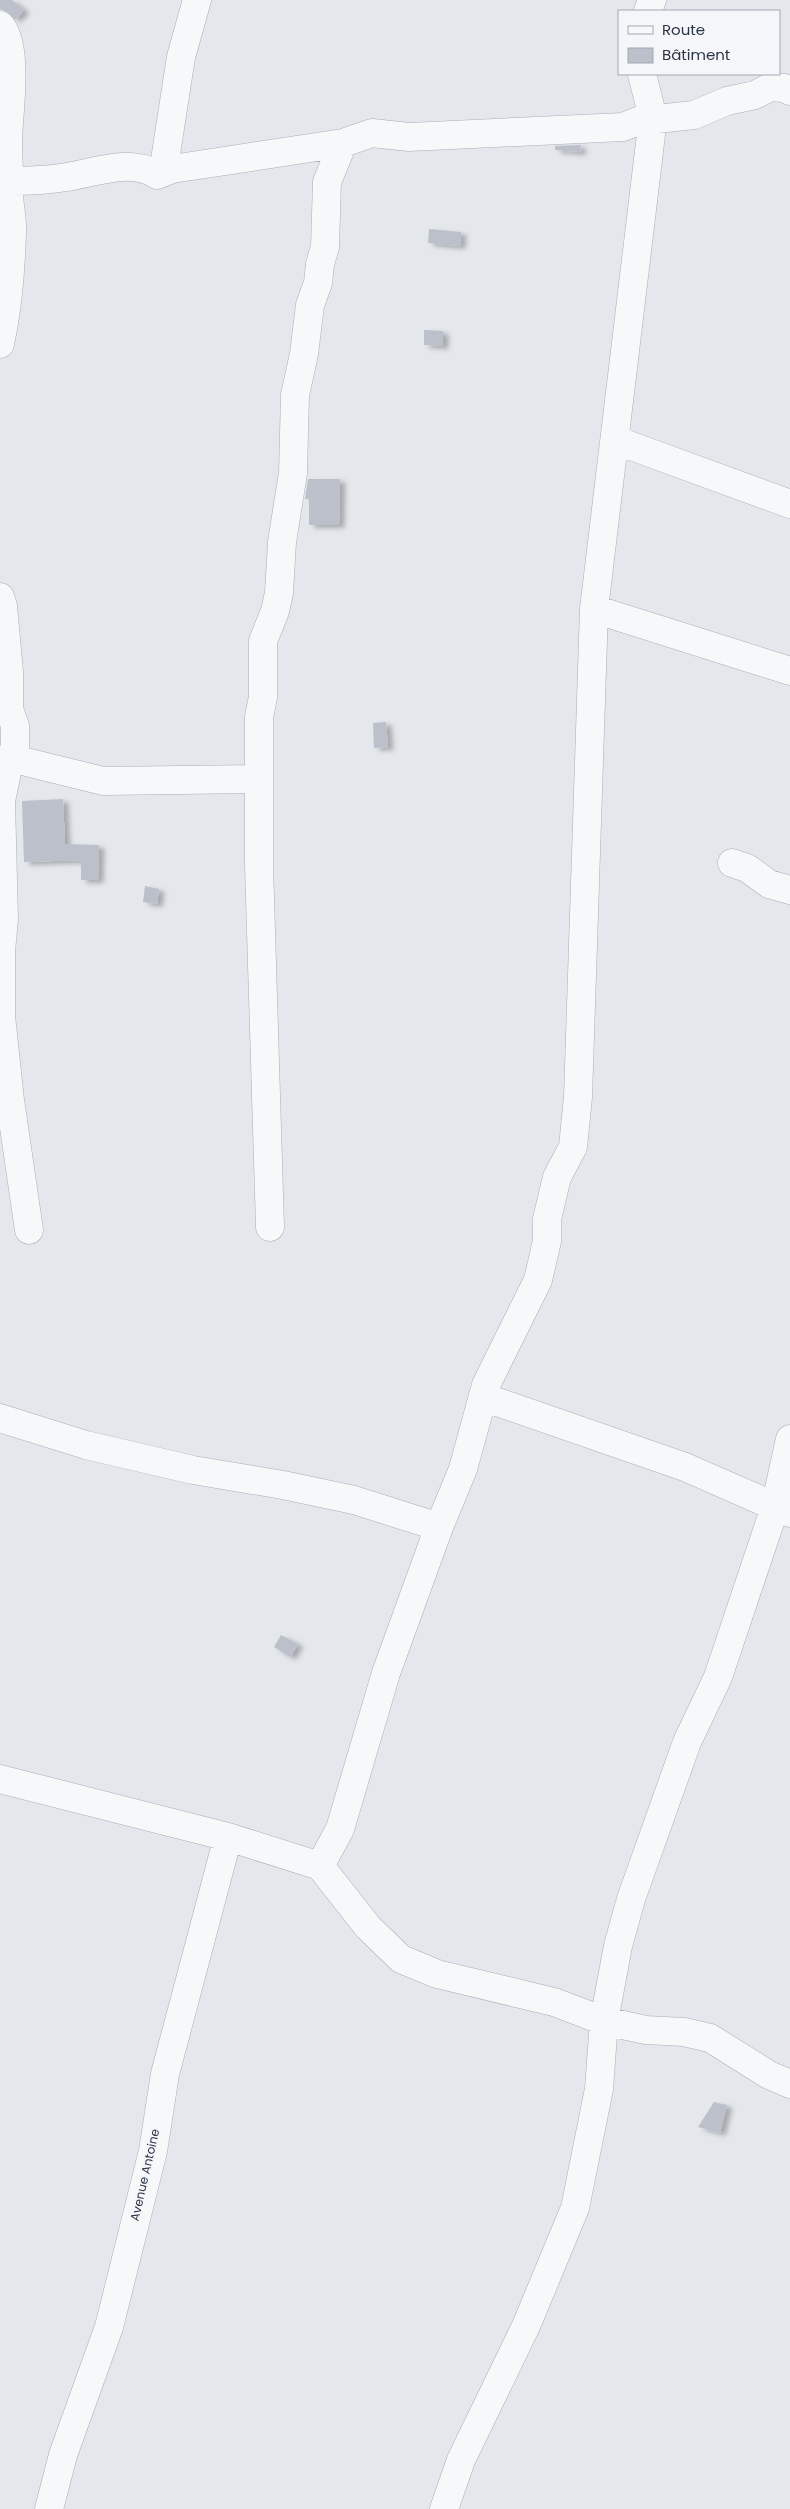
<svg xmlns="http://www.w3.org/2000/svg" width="790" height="2509" font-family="Poppins,sans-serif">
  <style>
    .building { fill: #bbc0ca; filter: url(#shadow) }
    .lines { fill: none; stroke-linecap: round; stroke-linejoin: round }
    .minor-casing { stroke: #a9aeb7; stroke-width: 29 }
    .minor { stroke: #f7f8fa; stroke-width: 28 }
    .labels { text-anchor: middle; stroke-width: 4; stroke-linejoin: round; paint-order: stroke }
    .street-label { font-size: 12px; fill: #2b3445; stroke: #f4f6f9 }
  </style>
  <defs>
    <filter id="shadow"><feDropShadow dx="5.5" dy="3" stdDeviation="2.5" flood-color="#0004"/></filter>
  </defs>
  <rect width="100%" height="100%" fill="#e4e7ec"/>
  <path class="building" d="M0,0H12L24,10L15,20L8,12L0,9Z
    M581,145L580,152L555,150V146Z
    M429,229L461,232L460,246L428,243Z
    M424,330L443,331V346L424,345Z
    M308,479H340L339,525H309V499H305Z
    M386,722L388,747L374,748L373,723Z
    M63,799L65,844L99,845L98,880H81V860L24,862L22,801Z
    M145,886L159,889L157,904L143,902Z
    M281,1635L298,1644L290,1657L274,1647Z
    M714,2102L727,2105L720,2133L698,2127Z"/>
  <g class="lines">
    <g class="minor-casing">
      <path id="minor" d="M648,11L652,0
        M0,25C19,45 9,112 8,139C8,153 9,167 9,181L0,183
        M163,173L181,57L197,0
        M0,344C8,307 11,270 12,232C13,215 7,199 9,181C27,181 49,180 67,177C96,172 131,158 157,175L172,169L343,143L372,133L409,137L623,127L638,121L694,115L727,101L755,95L770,87L784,88L790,91
        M615,440L790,504
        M0,597L3,606L9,672V709L15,726V747L10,758L1,801L4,919L1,951V1016L10,1100L29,1230
        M594,609L790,671
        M10,758L103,781L259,779
        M732,863L747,868L769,884L790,890
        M270,1227L259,865V717L263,697V641L275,611L279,593L282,542L293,473L295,395L304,354L310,305L318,283L320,264L325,247L327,182L343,143
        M483,1397L685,1467L790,1513
        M0,1418L86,1445L193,1470L283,1485L354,1500L439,1527
        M0,1779L228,1837L320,1866L368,1927L401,1959L437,1974L554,2002L604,2021L646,2030L684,2032L710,2038L769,2075L790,2084
        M320,1866L340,1829L386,1673L439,1527L463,1469L486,1385L538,1280L547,1241V1219L557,1177L573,1147L578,1097L594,609L653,118L642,74
        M49,2509L63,2455L109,2327L153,2151L165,2074L228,1837
        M444,2509L461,2460L526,2326L575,2208L599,2089L604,2021L618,1946L631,1899L687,1742L718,1677L775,1507L790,1439"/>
    </g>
    <use href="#minor" class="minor"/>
  </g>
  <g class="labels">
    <g class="street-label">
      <text transform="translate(145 2175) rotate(-77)" y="4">Avenue Antoine</text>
    </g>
  </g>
  <rect x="618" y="10" width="162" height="65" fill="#f4f6f9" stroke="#a4a8b1"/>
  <rect x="628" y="26" width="25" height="8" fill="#f7f8fa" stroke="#a4a8b1"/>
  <text x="662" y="35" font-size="15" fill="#2b3445">Route</text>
  <rect x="628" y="48" width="25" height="15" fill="#bbc0ca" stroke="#a4a8b1"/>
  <text x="662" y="60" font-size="15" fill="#2b3445">Bâtiment</text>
</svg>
